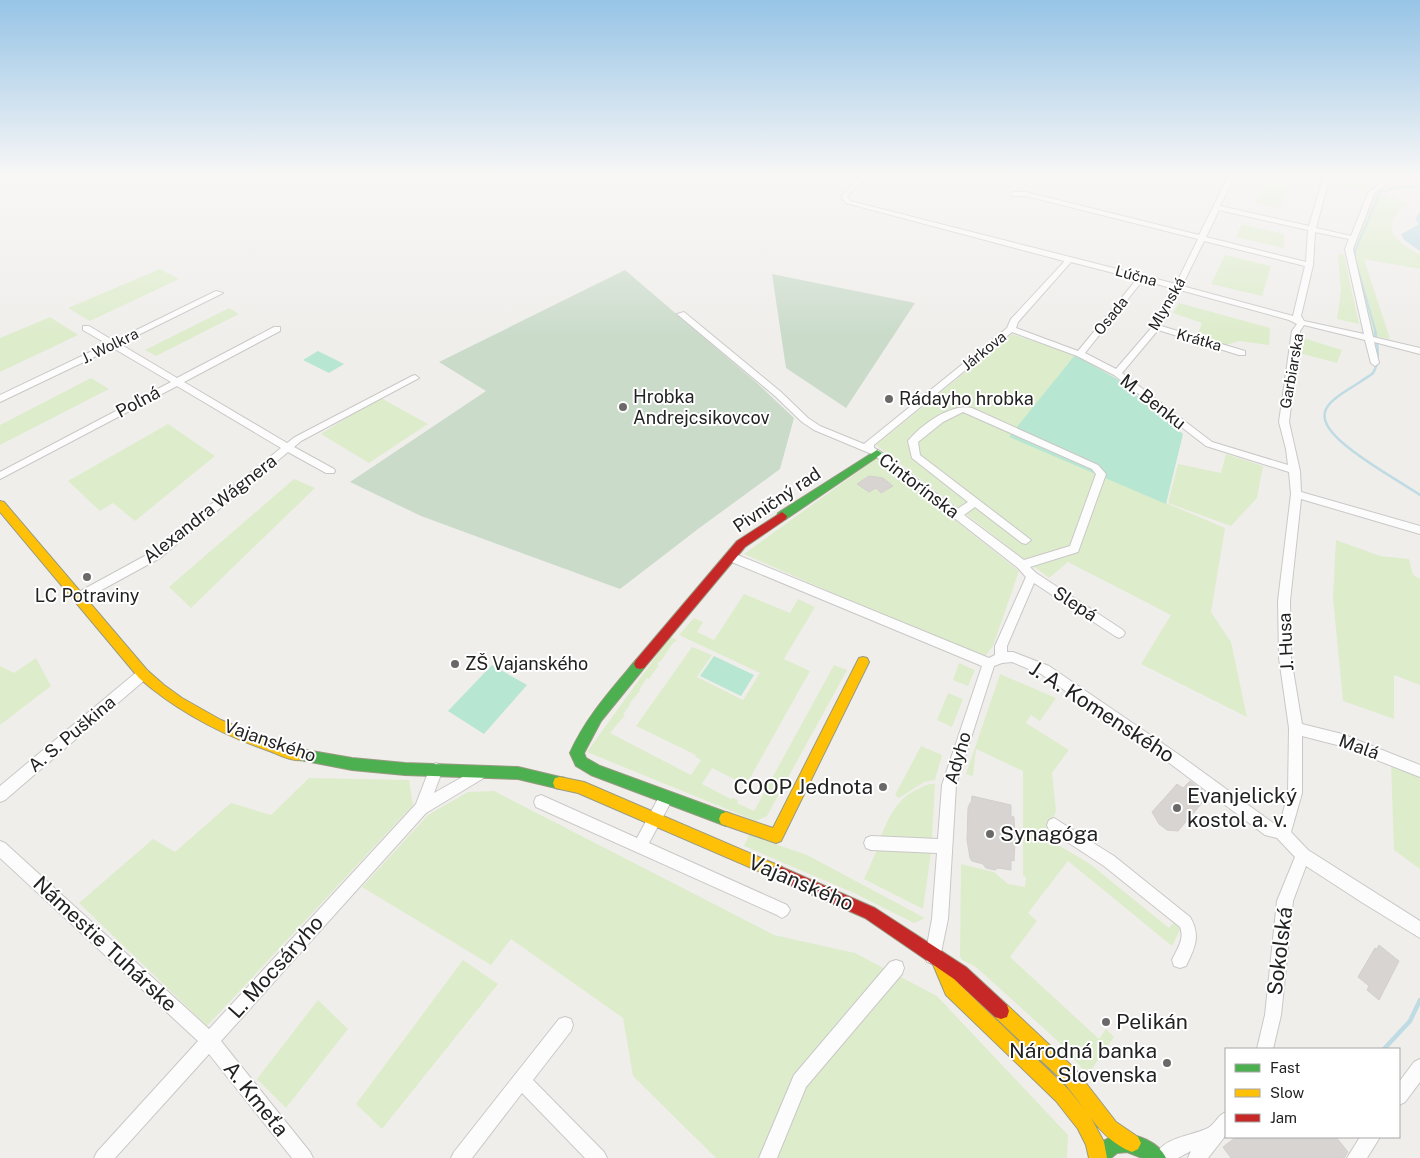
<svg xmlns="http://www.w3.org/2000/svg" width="1420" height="1158" font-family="'Public Sans',sans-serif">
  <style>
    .grass { fill: #ddeccb }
    .cemetery { fill: #cadbca }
    .pitch { fill: #b7e6d2 }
    .water { fill: #bfdbe3 }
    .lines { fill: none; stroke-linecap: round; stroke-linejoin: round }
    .stream-far2 { stroke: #bfdbe3; stroke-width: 2 }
    .stream-far1 { stroke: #bfdbe3; stroke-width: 2.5 }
    .stream { stroke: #bfdbe3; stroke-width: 4.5 }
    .building { fill: #d7d4d2; stroke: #d3d0cc }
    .street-casing { stroke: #c9c8c7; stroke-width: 2 }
    .fast-casing { stroke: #999a82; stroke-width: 2 }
    .slow-casing { stroke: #999a82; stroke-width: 2 }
    .jam-casing { stroke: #999a82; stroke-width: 2 }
    .street { fill: #fdfcfc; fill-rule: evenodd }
    .fast { fill: #4caf50; fill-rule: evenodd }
    .slow { fill: #ffc107; fill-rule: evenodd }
    .jam { fill: #c62828; fill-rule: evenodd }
    .poi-dot { fill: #6a6968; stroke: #fff; stroke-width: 2 }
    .labels { text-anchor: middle; stroke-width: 4; stroke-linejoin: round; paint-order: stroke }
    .far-street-label { font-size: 15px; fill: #222; stroke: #fff }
    .poi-label { font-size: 18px; fill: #222; stroke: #fff; text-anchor: start }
    .street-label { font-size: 18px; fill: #222; stroke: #fff }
    .near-street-label { font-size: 21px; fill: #222; stroke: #fff }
    .near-poi-label { font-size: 21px; fill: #222; stroke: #fff; text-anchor: start }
  </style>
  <rect width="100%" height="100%" fill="#f0eeeb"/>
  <path class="grass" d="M1267,175H1292L1280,208L1257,203Z
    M1352,175H1384L1365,186L1363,190L1347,187Z
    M1374,191L1408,203C1378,228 1393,239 1420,255V269L1364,259L1390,339L1369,335L1349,250Z
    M1242,224L1284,234V248L1236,237Z
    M1338,254L1344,255L1359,324L1337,319L1341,291Z
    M1225,255L1271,266L1262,296L1211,284Z
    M160,269L179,279L90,321L68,308Z
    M1179,303L1270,328L1269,345L1239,341L1226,345L1197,336L1202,323L1173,313Z
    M229,308L239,314L156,356L145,350Z
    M50,317L78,335L0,372V338Z
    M1012,334L1075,355L1010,437L1225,528L1211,612L1231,642L1247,717L1141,664L1171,615L1068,562L1049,578L876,445Z
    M1300,337L1342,350L1337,363L1299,353Z
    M91,378L109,389L0,445V425Z
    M379,397L428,424L369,463L321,434Z
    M168,424L215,456L135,521L113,503L100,511L68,481Z
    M1226,454L1263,466L1257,498L1231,526L1168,503L1178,464L1221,473Z
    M877,458L1019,571L993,646L983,659L744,554Z
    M294,479L315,488L191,608L169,587Z
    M1336,540L1380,556L1409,559L1413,575L1420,579V685L1394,675V719L1343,701L1333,598Z
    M744,594L790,613L798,599L815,607L784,659L810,671L746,785L712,768L702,784L731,799L733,798L738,800L737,803L754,811L834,665L847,670L767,816L756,821L587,752L670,637L677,640L672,644L661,661H660L657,664L659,665L649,679L647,678L639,690L640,691L629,704L630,705L623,714L625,715L610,733L691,775L701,760L695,757L696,755L636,726L692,647L712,655L697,677L743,700L760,673L679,635L694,618L703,622L697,632L714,640Z
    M36,658L51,686L0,725V666L14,673Z
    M959,663L975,670L968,686L953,680Z
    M1000,674L1056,698L1040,721L1031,715L1026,723L1069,750L1052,773L1056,811L1045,837L1090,864L1169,928L1174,922L1180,930L1172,946L1068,861L1028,913L1037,921L1010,957L1099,1039L1106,1029L1114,1037L1089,1073L1085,1072L1061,1044L976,967L962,960L960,956L961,864L994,872L1008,884L1025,887L1026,877L1023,876V771L976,749L973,776L966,774Z
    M948,693L963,699L952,727L937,720Z
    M921,746L942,755L935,780L924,782L899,798L895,795Z
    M1391,764L1420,776V869L1394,850Z
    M309,778L409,780L413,805L207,1026L79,903L153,839L175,852L231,803L271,815Z
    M930,784H935L932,838L888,840L882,838L881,836C893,808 899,795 930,784Z
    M494,791L774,935L855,953L937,996L1068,1135L1067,1158H716L633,1076L623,1018L511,939L491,965L362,887L428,815L468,792Z
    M749,835L807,855L925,918L914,923L854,893L744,846Z
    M877,850L931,853L923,909L864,879Z
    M463,960L498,984L382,1129L356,1104Z
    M318,1000L348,1029L286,1108L257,1079Z"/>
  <path class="cemetery" d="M625,270L757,383L794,418L780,469L698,529L620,589L421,516L350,482L486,391L439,362Z
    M772,274L915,303L846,408L786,368Z"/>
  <path class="pitch" d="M318,351L344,364L329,373L303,360Z
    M1075,355L1117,379L1183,434L1166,504L1009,437Z
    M714,656L754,675L741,696L700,676Z
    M492,665L527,685L484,734L448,711Z"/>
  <path class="water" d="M1420,211V251L1404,240L1401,234L1418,225V222L1415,219Z"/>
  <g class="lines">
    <path class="stream-far2" d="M1376,333L1355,259V251L1380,192L1402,187H1420"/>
    <path class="stream-far1" d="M1375,332C1378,345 1380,362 1373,373C1370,376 1364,379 1360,382C1330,401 1306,412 1344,444C1366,463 1396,479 1420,495"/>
    <path class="stream" d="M1384,1049L1410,1021L1420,1000"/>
  </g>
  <path class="building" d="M869,476L883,478L893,486L881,493L876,488L869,492L857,484Z
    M1190,781L1203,791L1196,798L1202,803L1178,831L1167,830L1159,824L1152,812L1177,784L1183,788Z
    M972,796L1011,805V816L1014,817L1015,839L1014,861L1011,860V870L998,868L995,870L986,868L983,864L972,861L970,858L967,840L968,808L970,803H971Z
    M1379,945L1399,961L1379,1000L1367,990L1369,986L1358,977L1375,948L1377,949Z
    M1236,1137H1336L1348,1152L1344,1158H1231L1223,1147Z"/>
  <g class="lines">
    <g class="street-casing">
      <path id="street" d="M862,175H868L848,195L847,197L850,201L1176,284L1198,239L1026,196H1013L1010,194L1013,192H1026L1199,235L1229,175H1235L1220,206L1309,226L1324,175H1330L1316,228L1351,236L1368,193L1383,181L1388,182L1374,194L1353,249L1373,337L1420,348V354L1374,342L1379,363L1375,366L1371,363L1365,340L1304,325L1300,331L1289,422L1300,471L1301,492L1420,526V534L1301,499L1290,601L1291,658L1302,724L1342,734L1420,765V777L1341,746L1302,736V793L1291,832L1308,850L1420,921V938L1363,903L1306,866L1293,901L1281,1015L1273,1049H1257L1265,1015L1277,901L1295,857L1277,838L1265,835L1168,762L1041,674L1012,662L1002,663L994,666L956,785L948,919L939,962L933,964L927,962L925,956L932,919L937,853L871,850L866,848L864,843L866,838L871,836L938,839L942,785L982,666L727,560L726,557L731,553L735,554L989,658L995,655V646L1026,577L1018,568L874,455L814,430L802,422L775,396L677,314L684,312L781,392L808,418L820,426L864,444L1007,328L1011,319L1063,263L1064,261L846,203L841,197ZM1219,210L1308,230L1306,262L1206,237ZM1315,232L1349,239L1345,249L1364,334L1304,321L1301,316L1313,265ZM1204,241L1305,266L1293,316L1182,286ZM1071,262L1137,279L1078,351L1016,328L1018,322ZM1143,280L1174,289L1153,326L1116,369L1085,353ZM1180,290L1289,320L1297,324L1292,331L1279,422L1286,449L1288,465L1212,442L1122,373L1158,330L1239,355H1245V351L1161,326ZM1012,332L1077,356L1114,375L1206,446L1289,472L1291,494L1278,601L1279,658L1289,728L1288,793L1280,824L1273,823L1178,754L1049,666L1013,652H1007V646L1034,583L1115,636L1119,638L1123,636L1125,633L1123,630L1036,573L1030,567L1078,552L1106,474L1098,465L972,408C951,403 921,425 908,441L912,458L968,502L957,509L880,451L874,448V445ZM963,412L1092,469L1096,474L1070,546L1024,560L964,515L975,507L1022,543L1026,544L1031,540L920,455L918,442L943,422Z
        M216,291L223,293L120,344L177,378L274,327H280V331L184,382L287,443L295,437L412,376L415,375L419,378L301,441L294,447L334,469L335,471L334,473H326L288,452L160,558L83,600H75L73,597L75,594L152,552L281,448L177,386L0,479V472L171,382L113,348L0,402V395L107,344L83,330V326H89L114,341Z
        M143,669L147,670L149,674L147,678L5,800L0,802V786L139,670Z
        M436,763L441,765L443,769L434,793L482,766L487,768L489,772L487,776L426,813L221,1041L310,1152L313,1158H292L209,1054L115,1158H94L97,1152L198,1041L0,858V841L5,843L209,1029L416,804L431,765Z
        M666,791L671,793L673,798L649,843L787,905L790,910L787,915L782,918L777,915L536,807L534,802L536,797L541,795L637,838L661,793Z
        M1054,818L1114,856L1190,917C1201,935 1195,948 1186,966L1180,968L1174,966L1172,960C1177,949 1185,939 1180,927L1104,866L1049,830L1047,825L1049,820Z
        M896,960L902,962L904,968L902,974L806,1087L777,1158H759L794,1075L890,962Z
        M565,1017L571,1019L573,1025L571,1031L533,1080L604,1152L607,1158H585L522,1093L472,1158H451L454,1152L559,1019Z
        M1420,1059V1082L1405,1102L1399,1105V1082L1414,1062Z
        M1226,1112V1135L1208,1158H1188L1191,1151L1178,1158H1154C1163,1136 1190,1137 1208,1128C1215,1124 1218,1115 1226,1112Z
        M1360,1137H1380L1367,1158H1347Z"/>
    </g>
    <g class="fast-casing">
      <path id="fast" d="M877,450L882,453L880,455L786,519H778L777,516L778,513Z
        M640,659L644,660L646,664L644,668L601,721L584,753L586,758L600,766L731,814L733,819L731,824L726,826L591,775L576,766L570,753C586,717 611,690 636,660Z
        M300,749L352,758L405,763L518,767L560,777L565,778L567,783L565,788L560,789L518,779L405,775L352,770L295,759L293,755L295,751Z
        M1119,1134C1136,1133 1159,1142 1166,1158H1142L1127,1152L1117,1153L1111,1158H1089C1094,1144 1106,1139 1119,1134Z"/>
    </g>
    <g class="slow-casing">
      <path id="slow" d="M0,501L4,502L147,670L164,685L182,698L221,720L260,736L305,751L307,755L305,759C295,763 281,756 272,752C222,735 178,712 139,678L0,512Z
        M863,657L867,658L869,662L781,841L776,843L721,824L719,819L721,814L726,812L773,828L859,658Z
        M560,777L584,782L782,867L784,872L782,877L777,879L578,793L555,788L553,783L555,778Z
        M940,954L946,956L958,983L1068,1089L1085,1110L1063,1081L995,1017L993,1011L995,1005L1001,1003L1007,1005L1075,1069L1116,1122L1138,1137L1141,1143L1138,1149L1132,1152C1114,1145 1102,1133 1091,1118L1104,1142L1107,1158H1089L1086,1145L1078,1129L1056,1101L946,995L932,962L934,956Z"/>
    </g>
    <g class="jam-casing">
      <path id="jam" d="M782,512L787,516L786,519L745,547L644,668L640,669L636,668L634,664L636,660L737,541Z
        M777,865L875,908L966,967L1007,1005L1009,1011L1007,1017L1001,1019L995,1017L954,979L865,918L772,877L770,872L772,867Z"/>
    </g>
    <use href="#street" class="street"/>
    <use href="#fast" class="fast"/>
    <use href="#slow" class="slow"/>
    <use href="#jam" class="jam"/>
  </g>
  <linearGradient id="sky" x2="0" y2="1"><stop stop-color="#97c4e6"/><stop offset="0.52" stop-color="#f8f7f6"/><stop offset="1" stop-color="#f8f7f6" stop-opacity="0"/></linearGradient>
  <rect width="1420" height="337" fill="url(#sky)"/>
  <g class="poi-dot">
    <circle cx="889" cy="399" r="5"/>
    <circle cx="623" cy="407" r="5"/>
    <circle cx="87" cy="577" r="5"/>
    <circle cx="455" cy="664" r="5"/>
    <circle cx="883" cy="787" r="5"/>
    <circle cx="1177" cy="808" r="5"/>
    <circle cx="990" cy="834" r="5"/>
    <circle cx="1106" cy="1022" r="5"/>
    <circle cx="1167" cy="1063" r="5"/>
  </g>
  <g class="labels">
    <g class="far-street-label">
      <text transform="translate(1136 276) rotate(15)" y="5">Lúčna</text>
      <text transform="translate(1167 304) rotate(-60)" y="5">Mlynská</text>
      <text transform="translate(1111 316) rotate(-51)" y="5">Osada</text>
      <text transform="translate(1199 340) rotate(16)" y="5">Krátka</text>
      <text transform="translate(110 346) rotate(-26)" y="5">J. Wolkra</text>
      <text transform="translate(984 351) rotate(-39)" y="5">Járkova</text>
      <text transform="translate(1292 371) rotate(-80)" y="5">Garbiarska</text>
    </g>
    <g class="poi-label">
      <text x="633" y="403">Hrobka<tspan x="633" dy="21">Andrejcsikovcov</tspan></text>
      <text x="899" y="405">Rádayho hrobka</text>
      <text x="87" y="602" text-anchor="middle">LC Potraviny</text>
      <text x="465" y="670">ZŠ Vajanského</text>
    </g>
    <g class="street-label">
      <text transform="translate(138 402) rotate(-28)" y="6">Poľná</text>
      <text transform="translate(1153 402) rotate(38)" y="6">M. Benku</text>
      <text transform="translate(919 486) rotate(37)" y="6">Cintorínska</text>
      <text transform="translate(777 500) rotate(-34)" y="6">Pivničný rad</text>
      <text transform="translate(210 509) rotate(-38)" y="6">Alexandra Wágnera</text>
      <text transform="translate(1075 604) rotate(33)" y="6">Slepá</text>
      <text transform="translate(1286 642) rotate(-93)" y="6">J. Husa</text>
      <text transform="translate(72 734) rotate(-40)" y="6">A. S. Puškina</text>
      <text transform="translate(270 741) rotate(19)" y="6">Vajanského</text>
      <text transform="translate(1359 747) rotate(20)" y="6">Malá</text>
      <text transform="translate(958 758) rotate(-74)" y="6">Adyho</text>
    </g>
    <g class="near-street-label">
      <text transform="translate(1102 712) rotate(33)" y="7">J. A. Komenského</text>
      <text transform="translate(801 883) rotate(23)" y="7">Vajanského</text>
      <text transform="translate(105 944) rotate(43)" y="7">Námestie Tuhárske</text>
      <text transform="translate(1280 951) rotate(-83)" y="7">Sokolská</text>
      <text transform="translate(276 967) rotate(-48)" y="7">L. Mocsáryho</text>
      <text transform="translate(256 1099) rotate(51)" y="7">A. Kmeťa</text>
    </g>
    <g class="near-poi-label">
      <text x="873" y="794" text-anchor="end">COOP Jednota</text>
      <text x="1187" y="803">Evanjelický<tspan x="1187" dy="24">kostol a. v.</tspan></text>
      <text x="1000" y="841">Synagóga</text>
      <text x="1116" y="1029">Pelikán</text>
      <text x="1157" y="1058" text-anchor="end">Národná banka<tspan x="1157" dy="24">Slovenska</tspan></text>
    </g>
  </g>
  <rect x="1225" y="1048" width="175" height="90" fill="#ffffff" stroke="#a7a7a7"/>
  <rect x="1235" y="1064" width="25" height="8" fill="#4caf50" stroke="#a7a7a7"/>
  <text x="1270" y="1073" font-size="15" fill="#222222">Fast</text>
  <rect x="1235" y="1089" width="25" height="8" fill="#ffc107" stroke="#a7a7a7"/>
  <text x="1270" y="1098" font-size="15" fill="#222222">Slow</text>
  <rect x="1235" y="1114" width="25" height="8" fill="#c62828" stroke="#a7a7a7"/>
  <text x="1270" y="1123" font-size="15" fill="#222222">Jam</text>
</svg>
